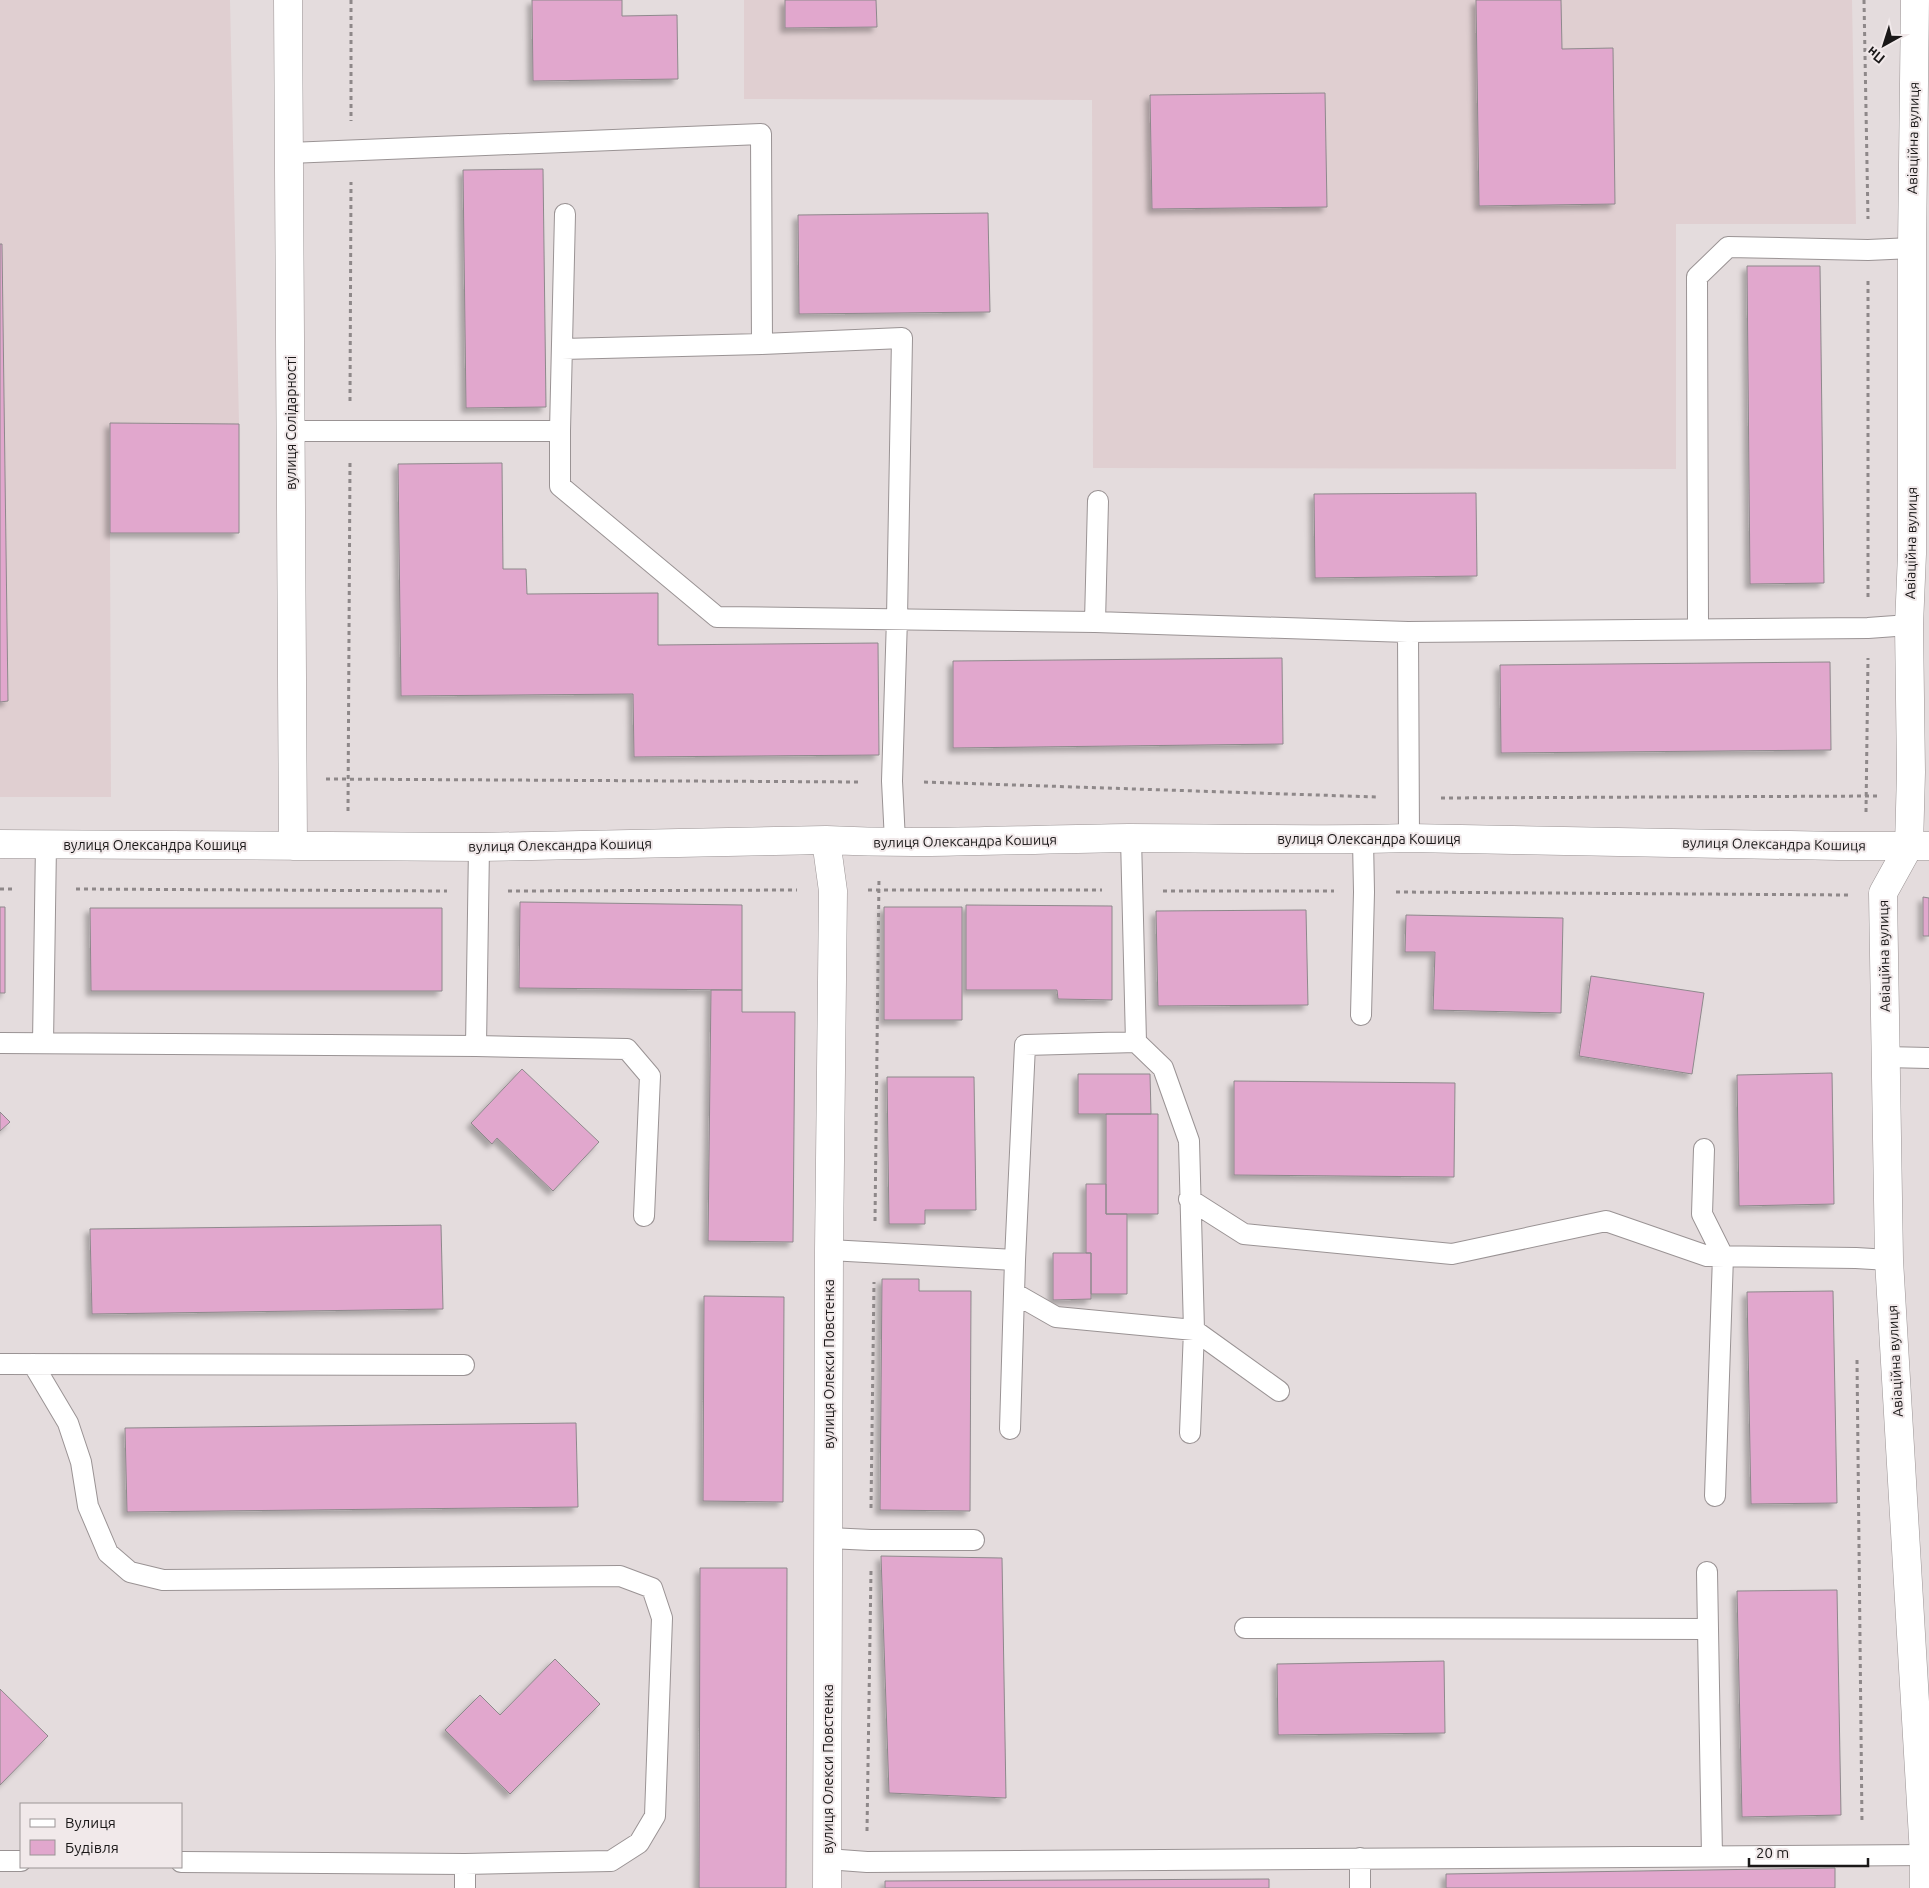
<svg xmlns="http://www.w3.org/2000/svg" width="1929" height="1888" font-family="Ubuntu,sans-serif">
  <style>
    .built { fill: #e0cfd1 }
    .building { fill: #e1a7cd; stroke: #8e898c; filter: url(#shadow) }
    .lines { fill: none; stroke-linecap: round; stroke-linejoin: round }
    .lane-casing { stroke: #9a9394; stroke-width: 22 }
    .street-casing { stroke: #9a9394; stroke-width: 29 }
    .secondary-casing { stroke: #9a9394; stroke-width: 29 }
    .path { stroke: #8e8889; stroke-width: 3; stroke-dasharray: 4 4; stroke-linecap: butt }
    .lane { stroke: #fff; stroke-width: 20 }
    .street { stroke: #fff; stroke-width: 28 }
    .secondary { stroke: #fff; stroke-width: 28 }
    .labels { text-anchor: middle; stroke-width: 4; stroke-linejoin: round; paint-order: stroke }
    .street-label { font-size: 14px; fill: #1a1818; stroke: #f1e9ea }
  </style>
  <defs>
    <filter id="shadow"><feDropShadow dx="-4.5" dy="4.5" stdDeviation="2.5" flood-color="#0004"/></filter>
  </defs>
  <rect width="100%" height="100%" fill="#e4dcdd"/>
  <path class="built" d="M0,0H230L239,424V533H110L111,797H0Z
    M744,0H1852L1856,224H1676V469L1093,468L1092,100L744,99Z"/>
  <path class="building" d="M532,0H622V16L677,15L678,79L533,81Z
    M785,0H876L877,27L785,28Z
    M1476,0H1561L1562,49L1613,48L1615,204L1479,206Z
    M1325,93L1327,207L1152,209L1150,95Z
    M543,169L546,407L466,408L463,170Z
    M988,213L990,312L799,314L798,215Z
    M0,244H2L8,701L0,702Z
    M1747,266H1820L1824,583L1750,584Z
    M110,423L239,424V533H110Z
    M502,463L503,569H526L527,594L658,593V645L878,643L879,755L634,757L633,694L401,696L398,464Z
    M1476,493L1477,576L1315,578L1314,494Z
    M1282,658L1283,744L953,748V661Z
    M1830,662L1831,750L1501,753L1500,665Z
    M1923,897L1929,898V936H1923Z
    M520,902L742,905V990L519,988Z
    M966,905L1112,906V1000L1058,999L1057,990H966Z
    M0,907H5V993H0Z
    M884,907H962V1020H884Z
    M90,908H442V991H91Z
    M1306,910L1308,1005L1158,1006L1156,911Z
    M1406,915L1563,918L1561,1013L1433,1010L1435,952H1405Z
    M1591,976L1704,993L1692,1074L1579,1056Z
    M711,990H742V1012H795L793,1242L708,1241Z
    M522,1069L599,1142L553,1191L497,1138L492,1144L471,1123Z
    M1832,1073L1834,1204L1739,1206L1737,1075Z
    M1078,1074H1150L1151,1114H1078Z
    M887,1077H974L976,1210H925V1224H889Z
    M1234,1081L1455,1083L1454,1177L1234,1175Z
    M0,1112L10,1122L0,1131Z
    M1106,1114H1158V1214H1106Z
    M1086,1184H1106V1214H1127V1294H1091V1253H1086Z
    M441,1225L443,1309L92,1314L90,1229Z
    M1053,1253H1091V1299L1053,1300Z
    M882,1279H919V1291H971L970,1511L880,1510Z
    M1833,1291L1837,1503L1751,1504L1747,1292Z
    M704,1296L784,1297L783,1502L703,1501Z
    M576,1423L578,1507L127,1512L125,1428Z
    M881,1556L1002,1558L1006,1798L889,1793Z
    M700,1568H787L786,1888H699Z
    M1837,1590L1841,1815L1742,1817L1737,1591Z
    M555,1659L600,1704L510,1794L445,1730L480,1695L500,1715Z
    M1444,1661L1445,1733L1278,1735L1277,1664Z
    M0,1689L48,1736L0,1785Z
    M1835,1868V1888H1446V1874Z
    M1269,1879V1888H885V1881Z"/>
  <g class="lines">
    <g class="lane-casing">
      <path id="lane" d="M289,153L761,134L762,344
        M562,349L762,344L902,338L897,618L892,781L895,841
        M291,431H560V486L717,617L1095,622L1408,632L1868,628L1909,625
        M560,431L565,214
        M1095,622L1098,501
        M1698,629L1697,277L1728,247L1868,250L1912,248
        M1408,632L1409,838
        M1361,1015L1364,892L1363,840
        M1136,1042L1163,1068L1189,1141L1194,1330L1190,1433
        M0,1043L476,1046L479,847
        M43,1043L46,844
        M476,1046L627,1049L650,1076L644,1216
        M1885,1057L1929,1058
        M1704,1149L1702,1214L1723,1256L1715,1496
        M1189,1199L1244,1234L1452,1254L1606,1221L1707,1256L1856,1258L1889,1260
        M829,1250L1015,1260L1025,1045L1136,1042L1131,838
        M1014,1293L1056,1317L1194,1330L1279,1391
        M0,1364L464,1365
        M33,1364L68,1423L81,1462L88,1506L108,1553L130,1572L163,1580L620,1576L652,1588L662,1618L655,1816L639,1843L611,1861L465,1864
        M1010,1429L1015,1260
        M829,1538L871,1540H974
        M1707,1572L1712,1856
        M1245,1628L1708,1629
        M827,1859L867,1862L1929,1855
        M0,1861H21
        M181,1862L465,1864V1888
        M1360,1888V1858"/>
    </g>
    <g class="street-casing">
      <path id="street" d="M288,0L293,846
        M826,840L833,891L829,1250L827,1888
        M0,844L479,847L826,840C927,845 1028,839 1129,838C1222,838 1316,841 1409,838L1839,846H1929"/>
    </g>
    <g class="secondary-casing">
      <path id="secondary" d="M1915,0L1912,248V554L1909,625L1911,772L1909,846L1883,893L1889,1260L1924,1855V1888"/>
    </g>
    <path class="path" d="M351,0V121
      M1864,0L1868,219
      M350,401L351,182
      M1868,597V281
      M326,779L862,782
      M924,782L1377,797
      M1441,798L1877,796
      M348,811L350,462
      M1866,812L1868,658
      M0,889H14
      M76,889L447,891
      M868,890H1102
      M508,891L797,890
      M1163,891H1334
      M1396,892L1849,895
      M875,1221L879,877
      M1857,1360L1862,1824
      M871,1508L874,1282
      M867,1831L871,1570"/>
    <use href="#lane" class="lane"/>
    <use href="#street" class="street"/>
    <use href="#secondary" class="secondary"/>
  </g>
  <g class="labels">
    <g class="street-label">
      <text transform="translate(1913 138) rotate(-89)" y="5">Авіаційна вулиця</text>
      <text transform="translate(291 423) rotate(-90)" y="5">вулиця Солідарності</text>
      <text transform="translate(1911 543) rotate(-89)" y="5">Авіаційна вулиця</text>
      <text x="1369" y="844">вулиця Олександра Кошиця</text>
      <text transform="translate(965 841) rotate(-1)" y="5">вулиця Олександра Кошиця</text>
      <text transform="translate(1774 844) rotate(1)" y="5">вулиця Олександра Кошиця</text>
      <text x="155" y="850">вулиця Олександра Кошиця</text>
      <text transform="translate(560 845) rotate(-1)" y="5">вулиця Олександра Кошиця</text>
      <text transform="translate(1884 956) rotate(-91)" y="5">Авіаційна вулиця</text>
      <text transform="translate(1895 1361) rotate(-93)" y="5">Авіаційна вулиця</text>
      <text transform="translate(829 1364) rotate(-90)" y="5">вулиця Олекси Повстенка</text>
      <text transform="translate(828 1769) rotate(-90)" y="5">вулиця Олекси Повстенка</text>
    </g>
  </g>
  <rect x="20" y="1803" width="162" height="65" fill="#f1e9ea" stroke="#9b9596"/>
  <rect x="30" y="1819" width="25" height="8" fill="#ffffff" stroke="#9b9596"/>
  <text x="65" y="1828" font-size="15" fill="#1a1818">Вулиця</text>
  <rect x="30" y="1840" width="25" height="15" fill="#e1a7cd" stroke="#9b9596"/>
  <text x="65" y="1853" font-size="15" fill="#1a1818">Будівля</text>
  <g transform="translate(1884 45) rotate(219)" stroke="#f1e9ea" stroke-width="4" paint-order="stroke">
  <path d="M0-4L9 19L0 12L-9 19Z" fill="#1a1818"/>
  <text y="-8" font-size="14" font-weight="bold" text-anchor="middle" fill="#1a1818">Пн</text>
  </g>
  <path d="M1749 1858v8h119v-8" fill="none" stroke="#1a1818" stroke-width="2.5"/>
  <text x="1756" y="1858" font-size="15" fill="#1a1818" stroke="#f1e9ea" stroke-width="4" paint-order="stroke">20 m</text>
</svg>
